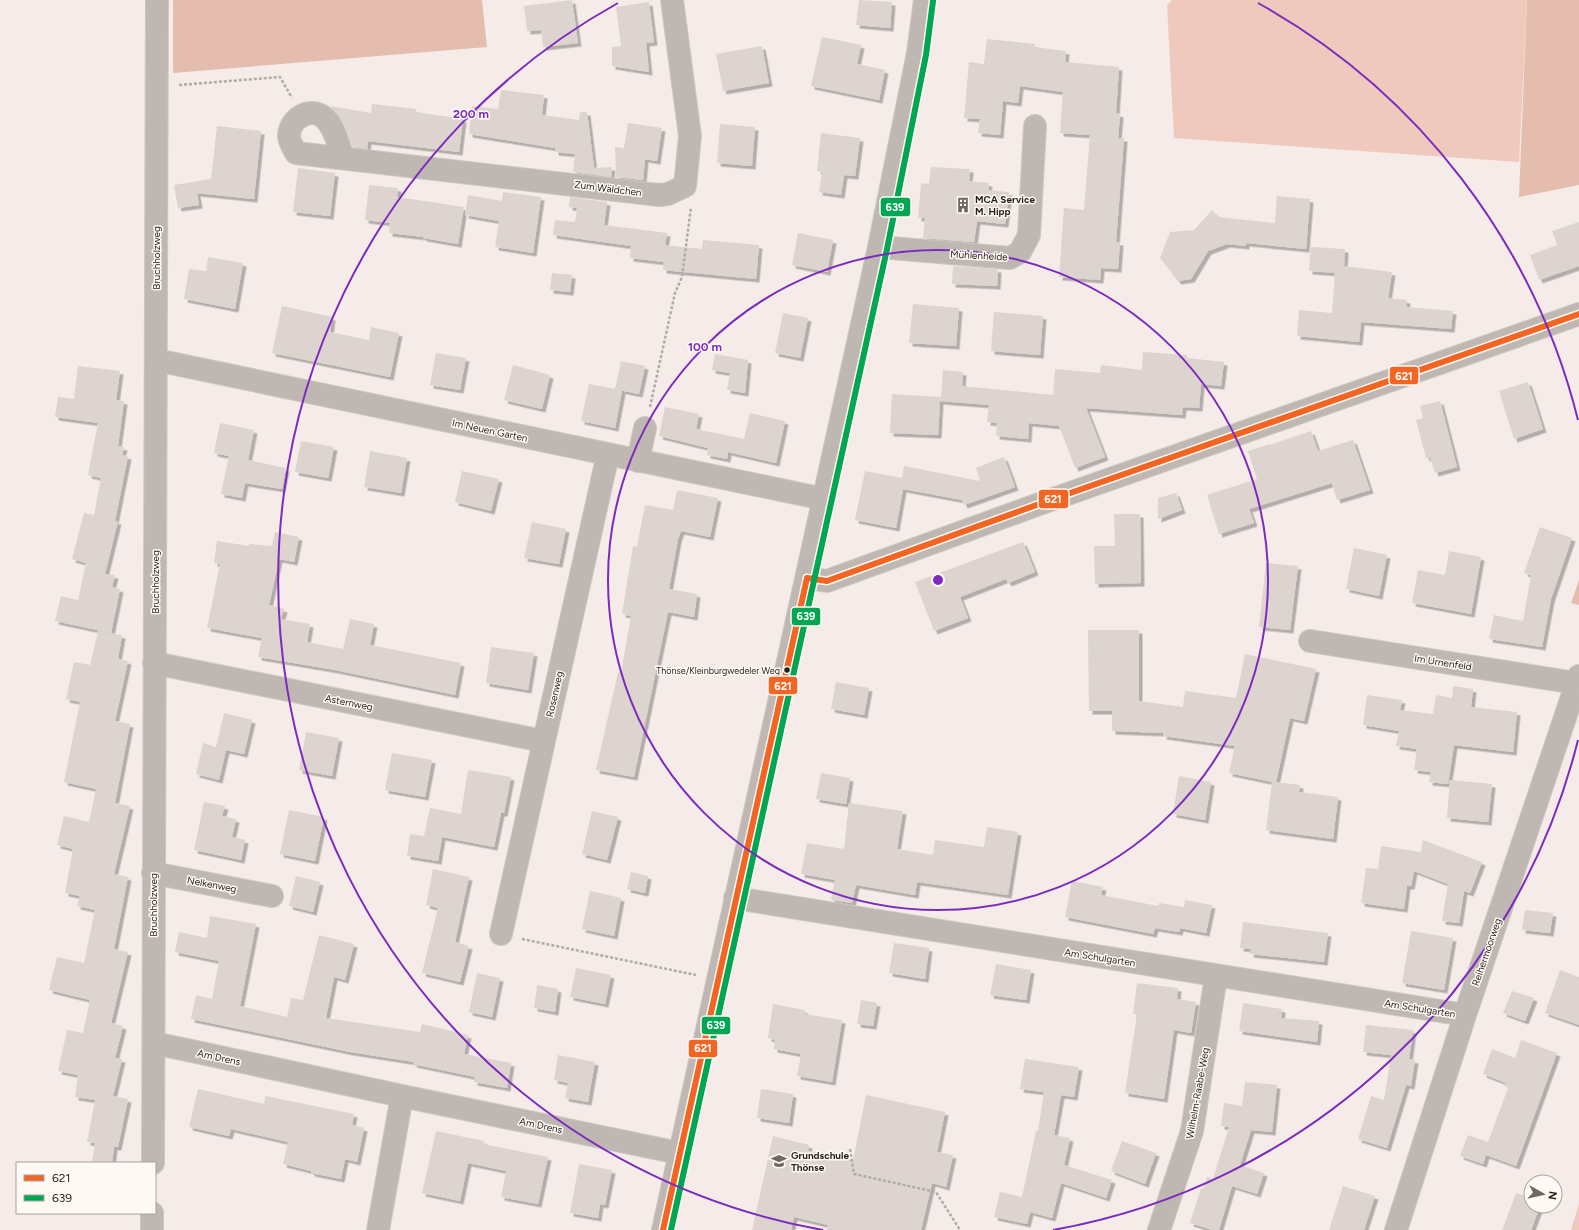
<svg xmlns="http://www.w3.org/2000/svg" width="1579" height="1230" font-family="Figtree,sans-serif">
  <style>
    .green { fill: #efc9bd }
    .forest { fill: #e4bdaf }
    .building { fill: #ddd4cf; filter: url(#shadow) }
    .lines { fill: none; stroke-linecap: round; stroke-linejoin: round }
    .minor-casing { stroke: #d0c7c4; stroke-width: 24 }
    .path { stroke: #b2aaa6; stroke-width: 2.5; stroke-dasharray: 3 2; stroke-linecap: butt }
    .minor { stroke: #bfb7b1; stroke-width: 22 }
    .bus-1-casing { stroke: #fff9f6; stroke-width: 9 }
    .bus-2-casing { stroke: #fff9f6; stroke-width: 9 }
    .bus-1 { stroke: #f26522; stroke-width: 6 }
    .bus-2 { stroke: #00a651; stroke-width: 6 }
    .ring { fill: none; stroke: #7b2cbf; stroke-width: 2 }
    .bus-dot { fill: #2a1f1b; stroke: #fff9f6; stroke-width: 1.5 }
    .labels { text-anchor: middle; stroke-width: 3; stroke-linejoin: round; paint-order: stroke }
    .bus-label { font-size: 9px; fill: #2a1f1b; stroke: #fff9f6; text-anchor: end }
    .street-label { font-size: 10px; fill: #2a1f1b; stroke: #fff9f6 }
    .poi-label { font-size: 10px; font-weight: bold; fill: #2a1f1b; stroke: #fff9f6; text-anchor: start }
    .centre { fill: #7b2cbf; stroke: #fff9f6; stroke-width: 2 }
    .ring-label { font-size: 12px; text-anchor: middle; font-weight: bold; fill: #7b2cbf; stroke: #fff9f6; stroke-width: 3; stroke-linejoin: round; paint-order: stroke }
    .line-badge { stroke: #fff9f6; stroke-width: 1.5 }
    .badge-label { font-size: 11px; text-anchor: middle; font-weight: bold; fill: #fff }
  </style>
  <defs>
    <filter id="shadow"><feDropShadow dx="3.5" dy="3.5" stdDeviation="0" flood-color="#0004"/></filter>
  </defs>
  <rect width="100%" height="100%" fill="#f5ebe8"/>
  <path class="green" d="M1172,0H1527L1519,162L1174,138L1167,5Z
    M1579,1204V1230H1571Z"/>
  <path class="forest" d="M173,0H482L487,47L173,73Z
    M1527,0H1579V185L1519,197Z
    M1579,580V605L1571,603Z"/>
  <path class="building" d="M572,0L578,43L543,47L541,30L527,31L524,6Z
    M859,0L892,2L890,28L856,25Z
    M649,2L654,42L646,43L649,72L612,66V47L621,46L616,7Z
    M822,37L861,45L857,64L885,70L879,100L811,86Z
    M987,39L1035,44L1034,47L1066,51L1065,62L1119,67L1116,113L1120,114L1118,138H1124L1116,242H1120L1118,269L1101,268L1100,280L1059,277L1064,208L1084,210L1090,135L1060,133L1063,92L1020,86L1018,103L1003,101L1000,135L978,133L980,119L964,118L969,62L984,64Z
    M762,46L769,83L723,91L716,54Z
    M501,90L544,95L542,115L579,120L580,112H587L594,168L612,167L611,177L573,172L575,154L555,152V148L469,134L472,106L498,109Z
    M372,104L416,109V112L463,119L459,152L368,141L367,149L353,147L343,123L330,106L371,113Z
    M628,123L662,128L657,161L645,159L643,180L616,177L615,147L624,148Z
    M720,124L755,127L752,166L717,163Z
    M217,126L261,131L254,199L197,193L199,205L178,208L174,185L211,179Z
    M821,133L860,138L855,176L844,175L841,195L819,192L822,172L817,171Z
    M931,167L970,169L969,181L989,183L988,190L1009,192L1005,224L977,221L974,242L923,238L925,218H918L921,183L929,184Z
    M298,168L335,173L330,216L293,212Z
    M369,185L398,188L397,197L464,207L458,244L423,238L424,237L389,233L390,223L365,220Z
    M503,192L541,197L533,253L495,247L499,221L465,215L468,195L502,201Z
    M1277,196L1310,199L1306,249L1246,243V246L1227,244L1208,251L1191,279L1178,281L1160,258L1170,232L1194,230L1212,210L1218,217L1275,223Z
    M570,197L607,202L604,225L667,233L665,245L702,249L703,240L759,245L756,279L663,270L664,262L630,258L631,246L553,235L555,220L575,222L577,208L569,207Z
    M1579,222V266L1539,280L1530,255L1557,245L1552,231Z
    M798,233L833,240L827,272L792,265Z
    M1311,247L1345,249L1344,266L1392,272L1388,298L1407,300L1406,307L1453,311L1451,329L1361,322L1359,342L1297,336L1299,310L1332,313L1335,273L1309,271Z
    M208,257L243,263L235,309L184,299L189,269L206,271Z
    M953,266L998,269L997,286L952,284Z
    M552,273L572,275L570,292L550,290Z
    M913,304L959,308L956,346L909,343Z
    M282,306L332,317L330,332L369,340L371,327L399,333L390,377L272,353Z
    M994,312L1043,316L1040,355L991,351Z
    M783,313L808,318L800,358L775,353Z
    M1143,352L1187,355V358L1224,362L1221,386L1201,384L1199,408L1183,407L1182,415L1086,408L1105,457L1075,468L1059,426L1029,423L1028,439L996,436L997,423L987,422L989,405L940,401L938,435L890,433L892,394L941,397L943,370L963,372L962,386L1053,395L1055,369L1100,373L1101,365L1142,370Z
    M436,353L466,358L460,390L430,385Z
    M715,354L748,360L745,393L727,390L730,373L712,370Z
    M621,361L645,366L639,394L619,390L622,391L615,428L581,421L589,384L615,389Z
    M513,365L550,375L542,409L504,400Z
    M78,366L120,371L116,400L124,401L118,446L124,447L122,455L128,456L115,521H118L105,574L115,575L112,587L120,589L111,633L55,621L61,596L78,600L86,563L72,559L84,513L94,515L101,478L88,475L98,423L55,417L58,397L74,399Z
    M1528,382L1543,429L1514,439L1499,391Z
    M1440,401L1457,467L1435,473L1430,457L1426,458L1416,420L1423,418L1420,406Z
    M665,407L699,414L696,429L744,439L750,413L785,421L776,463L728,452L727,459L707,455L708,448L659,436Z
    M220,423L254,430L248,460L286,468L282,489L245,483L242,498L221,494L229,456L214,453Z
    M1311,431L1318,451L1353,440L1370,490L1337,500L1332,483L1249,509L1254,523L1219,534L1207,495L1257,479L1248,451L1270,444V445Z
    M301,441L334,447L328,478L295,472Z
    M370,451L407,458L401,493L364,487Z
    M1004,457L1015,487L964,505L962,500L903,489L896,528L855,520L865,471L902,478L904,466L980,481L976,468Z
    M462,471L499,479L491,511L455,502Z
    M677,490L718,498L710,537L681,531L678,539L669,589L697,594L694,617L668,612L634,777L596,770L618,672L621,673L631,616L622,614L633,546L637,547L645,505L673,510Z
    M1176,493L1182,510L1158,519V498Z
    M1114,514H1140L1141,583L1095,584L1094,546H1115Z
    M532,522L566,529L559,564L524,558Z
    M1540,527L1572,538L1551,599L1542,647L1489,639L1494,615L1523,621L1531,575L1524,573Z
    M275,532L299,537L294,562L279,559L269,605L284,609L281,619L310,624L307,642L343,649L350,619L374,624L370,645L461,663L455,695L335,670L258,657L262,638L207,628L220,564L214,563L217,541L249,546V544L272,546Z
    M1023,542L1035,572L1008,583L1006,579L960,597L968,618L934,631L915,582Z
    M1354,548L1387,555L1379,596L1346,589Z
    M1449,551L1481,557L1471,614L1412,603L1418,570L1445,575Z
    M1266,563L1298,566L1290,630L1259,627Z
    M1088,630H1139V701L1183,707L1185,691L1236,698L1245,654L1316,669L1304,721L1290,718L1276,782L1300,785L1299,792L1338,797L1333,839L1266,830L1272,782L1229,773L1235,746L1163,736L1164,733L1112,731V711H1089Z
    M98,631L122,635L118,659L128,661L115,721L130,724L115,803L130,806L114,874L128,877L114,949L128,952L111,1023L123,1026L115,1058L122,1059L113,1096L128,1099L118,1147H114L112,1163H92L95,1143L87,1142L95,1100L75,1097L78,1075L58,1071L67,1030L83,1033L90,1000L49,990L57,957L84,963L95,910L77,906L80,896L65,893L73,849L57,845L64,816L89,822L96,789L64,782L80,702L66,699L74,662L90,665Z
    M491,647L534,653L528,690L486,683Z
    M836,682L869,688L864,715L831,709Z
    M1453,686L1473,689L1471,707L1517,712L1513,752L1454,745L1448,784L1429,782L1431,772L1414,770L1417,749L1396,746L1399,731L1363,725L1367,695L1402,700L1400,710L1433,714L1436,695L1452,698Z
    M224,713L252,720L244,754L226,750L219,780L196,774L203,743L216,747Z
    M306,732L339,738L332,776L299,770Z
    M392,753L432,760L425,797L385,790Z
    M468,770L511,777L504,813H501L494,847L442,837L438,861L407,856L410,834L424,836L430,808L461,814Z
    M821,773L850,778L846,804L816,799Z
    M1179,776L1211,782L1205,820L1173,814Z
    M1450,780L1492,784L1488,822L1447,818Z
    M204,802L225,806L222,816L236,819L232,837L245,840L241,860L194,850Z
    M849,803L903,811L897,849L933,855L935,840L984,847L987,827L1018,832L1008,895L917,882L915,895L856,885L852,903L831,900L835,880L801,874L807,843L844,849Z
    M289,810L324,817L315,861L280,854Z
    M592,811L618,817L607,860L582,854Z
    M1423,840L1482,862L1470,893L1464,891L1459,923L1442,921L1448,884L1414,871L1411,886H1407L1404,909L1361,903L1366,868L1378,869L1381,846L1421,852Z
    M433,869L469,877L455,942L469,946L460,982L422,973L438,908L426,905Z
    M631,872L648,876L645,893L627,889Z
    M296,876L320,882L313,912L289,906Z
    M1072,881L1103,887L1101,895L1158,906L1159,903L1184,907L1185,900L1212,905L1206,933L1180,928L1179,932L1155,928L1153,934L1065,917Z
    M590,891L621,898L614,936L582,929Z
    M1525,910L1553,913L1550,933L1522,930Z
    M210,916L256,924L240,1006L287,1017L291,998L303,1000L319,935L354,944L345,980L334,977L326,1018L420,1032L422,1024L468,1035L464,1054L511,1063L507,1088L474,1082L475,1077L413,1064L414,1062L350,1052L191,1019L196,995L212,999L219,961L175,952L179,932L207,938Z
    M1243,922L1328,933L1324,962L1250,954L1251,949L1240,948Z
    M1411,931L1453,938L1444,990L1402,983Z
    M894,943L929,948L925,979L889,973Z
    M996,964L1031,970L1026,1000L990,995Z
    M576,968L611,975L605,1004L570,997Z
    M1560,970L1579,977V1025L1545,1013Z
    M477,973L500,978L492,1017L469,1012Z
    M1137,983L1178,988L1177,999L1196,1002L1191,1033L1174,1030L1164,1099L1125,1093L1137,1014H1133Z
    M537,985L558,989L555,1012L534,1008Z
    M1512,991L1534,998L1525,1021L1503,1013Z
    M861,1000L877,1003L873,1026L857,1024Z
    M1243,1003L1282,1009L1281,1018L1319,1021L1317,1042L1239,1031Z
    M773,1004L805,1010L804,1014L842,1020L832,1082L797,1076L801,1054L774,1049L775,1040L768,1038Z
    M1366,1025L1413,1030L1409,1059L1415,1060L1411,1086L1406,1085L1387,1148L1358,1139L1371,1096L1384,1100L1391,1055L1363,1052Z
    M1521,1040L1557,1053L1516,1166L1486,1155L1483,1164L1460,1156L1468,1135L1488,1142L1508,1088L1505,1087L1506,1083L1483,1074L1492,1049L1515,1058Z
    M558,1055L595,1062L588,1102L565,1098L568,1083L554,1080Z
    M1025,1059L1079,1067L1074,1097L1061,1095L1054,1135L1070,1138L1064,1165L1112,1180L1106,1198L1061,1183L1052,1218L1030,1212L1027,1224L994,1217L1000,1192L1022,1197L1036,1131H1038L1044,1092L1020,1089Z
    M1245,1082L1277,1085L1272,1132L1251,1130L1240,1165L1264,1173L1257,1194L1232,1186L1219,1230H1213L1190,1223L1201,1188L1203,1189L1207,1177L1213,1179L1229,1127L1221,1126L1224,1103L1242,1106Z
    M198,1089L264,1104L265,1096L354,1114L352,1125L364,1128L357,1162L345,1159L341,1179L311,1173V1171L283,1164L288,1142L231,1129L229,1136L189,1127Z
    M761,1089L793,1094L789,1123L757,1118Z
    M866,1095L945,1112L937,1152L953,1155L946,1187L932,1183L921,1230H827L828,1225L794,1217L791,1230H752L773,1136L809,1145L808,1151L853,1160Z
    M436,1131L484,1141L483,1144L548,1157L538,1204L501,1197L506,1171L468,1163L460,1201L422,1193Z
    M1122,1141L1156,1153L1145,1184L1111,1171Z
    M579,1164L612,1170L605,1205L600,1204L598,1218L570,1213Z
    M1343,1186L1375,1196L1364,1230H1329Z
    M1516,1193L1531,1198V1206H1540L1531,1230H1502Z"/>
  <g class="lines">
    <g class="minor-casing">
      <path id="minor" d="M343,157C338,144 334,124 322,116C308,107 289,120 289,136C289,142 293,147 296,153L659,195L668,194L685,186L690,136L672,0
        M879,247L1010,258L1020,252L1029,235L1035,126
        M156,360L824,499
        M638,461L645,428
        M807,578L827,581L1042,503L1579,314
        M1310,641L1576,683
        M154,663L543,741
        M153,873L272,896
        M735,898L1465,1015
        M501,934L608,454
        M154,1043L402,1096L679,1153
        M153,1163L157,0
        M152,1230V1213
        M378,1230L402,1096
        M663,1230L879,247L918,53L925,0
        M1159,1230L1192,1131L1216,976
        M1396,1230L1465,1015L1579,676"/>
    </g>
    <path class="path" d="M179,85L280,77L292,98
      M650,407L675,293L682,277L691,207
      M522,939L696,975
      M850,1149L854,1174L936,1192L960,1230"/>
    <use href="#minor" class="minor"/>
    <g class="bus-1-casing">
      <path id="bus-1" d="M663,1230L807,578L827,581L1042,503L1579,314"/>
    </g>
    <g class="bus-2-casing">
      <path id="bus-2" d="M671,1230L887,249L926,55L933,1"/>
    </g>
    <use href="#bus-1" class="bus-1"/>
    <use href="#bus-2" class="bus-2"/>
  </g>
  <g class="ring">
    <circle cx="938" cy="580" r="330"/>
    <path d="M1578 740A660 660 0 0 1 1053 1230M823 1230A660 660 0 0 1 618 3M1258 3A660 660 0 0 1 1578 420"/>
  </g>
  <defs>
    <g id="building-bare" transform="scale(1.2)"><path d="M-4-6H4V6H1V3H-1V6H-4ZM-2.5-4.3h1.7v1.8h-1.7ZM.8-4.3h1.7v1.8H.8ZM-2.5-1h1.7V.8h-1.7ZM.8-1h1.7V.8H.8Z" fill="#716663" stroke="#fff9f6" stroke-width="2.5" paint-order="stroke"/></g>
    <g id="school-bare" transform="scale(1.2)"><path d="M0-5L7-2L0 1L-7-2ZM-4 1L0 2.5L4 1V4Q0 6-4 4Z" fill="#716663" stroke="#fff9f6" stroke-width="2.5" paint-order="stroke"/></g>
  </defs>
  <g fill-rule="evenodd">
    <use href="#building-bare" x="963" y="205"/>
    <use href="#school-bare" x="779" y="1161"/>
  </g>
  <circle class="bus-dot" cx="787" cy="670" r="3.5"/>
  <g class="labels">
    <g class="bus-label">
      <text x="780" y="674">Thönse/Kleinburgwedeler Weg</text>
    </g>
    <g class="street-label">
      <text transform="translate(608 188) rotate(7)" y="4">Zum Wäldchen</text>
      <text transform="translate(979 255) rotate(3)" y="4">Mühlenheide</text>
      <text transform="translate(156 258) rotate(-90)" y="4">Bruchholzweg</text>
      <text transform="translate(490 430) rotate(12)" y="4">Im Neuen Garten</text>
      <text transform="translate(155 582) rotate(-90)" y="4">Bruchholzweg</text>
      <text transform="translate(1443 662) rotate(9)" y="4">Im Urnenfeld</text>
      <text transform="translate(554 694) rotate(-77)" y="4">Rosenweg</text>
      <text transform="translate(349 702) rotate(11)" y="4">Asternweg</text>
      <text transform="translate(212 884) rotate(11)" y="4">Nelkenweg</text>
      <text transform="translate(153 905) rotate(-90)" y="4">Bruchholzweg</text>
      <text transform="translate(1486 952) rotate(-71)" y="4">Reihermoorweg</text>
      <text transform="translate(1100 957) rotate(9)" y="4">Am Schulgarten</text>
      <text transform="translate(1420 1008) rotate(9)" y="4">Am Schulgarten</text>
      <text transform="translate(219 1057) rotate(12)" y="4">Am Drens</text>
      <text transform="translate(1197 1093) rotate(-80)" y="4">Wilhelm-Raabe-Weg</text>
      <text transform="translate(541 1125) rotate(12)" y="4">Am Drens</text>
    </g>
    <g class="poi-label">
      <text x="975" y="203">MCA Service<tspan x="975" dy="12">M. Hipp</tspan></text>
      <text x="791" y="1159">Grundschule<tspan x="791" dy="12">Thönse</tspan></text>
    </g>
  </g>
  <circle cx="938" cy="580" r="6" class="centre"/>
  <g class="ring-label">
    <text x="471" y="118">200 m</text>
    <text x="705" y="351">100 m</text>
  </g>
  <g class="line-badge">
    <rect x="880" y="197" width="31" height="20" rx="4" fill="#00a651"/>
    <rect x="1389" y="366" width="30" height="19" rx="4" fill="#f26522"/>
    <rect x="1038" y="489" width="31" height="20" rx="4" fill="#f26522"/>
    <rect x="791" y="607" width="30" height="19" rx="4" fill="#00a651"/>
    <rect x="768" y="676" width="30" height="19" rx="4" fill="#f26522"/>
    <rect x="701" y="1016" width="30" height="19" rx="4" fill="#00a651"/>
    <rect x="688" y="1039" width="30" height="19" rx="4" fill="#f26522"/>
  </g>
  <g class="badge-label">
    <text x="895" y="211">639</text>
    <text x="1404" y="380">621</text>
    <text x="1053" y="503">621</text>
    <text x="806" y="620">639</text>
    <text x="783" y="690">621</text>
    <text x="716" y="1029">639</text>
    <text x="703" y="1052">621</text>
  </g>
  <rect x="16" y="1162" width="140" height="52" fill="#fff9f6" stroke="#aaa29e"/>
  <rect x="24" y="1175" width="20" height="6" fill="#f26522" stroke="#aaa29e"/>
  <text x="52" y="1182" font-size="12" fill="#2a1f1b">621</text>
  <rect x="24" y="1195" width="20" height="6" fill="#00a651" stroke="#aaa29e"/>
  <text x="52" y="1202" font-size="12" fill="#2a1f1b">639</text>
  <g transform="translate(1543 1194) rotate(98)"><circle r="19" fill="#fff9f6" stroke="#aaa29e"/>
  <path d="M0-3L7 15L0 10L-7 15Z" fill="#716663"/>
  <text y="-6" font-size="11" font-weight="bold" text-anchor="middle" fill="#2a1f1b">N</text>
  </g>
</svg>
